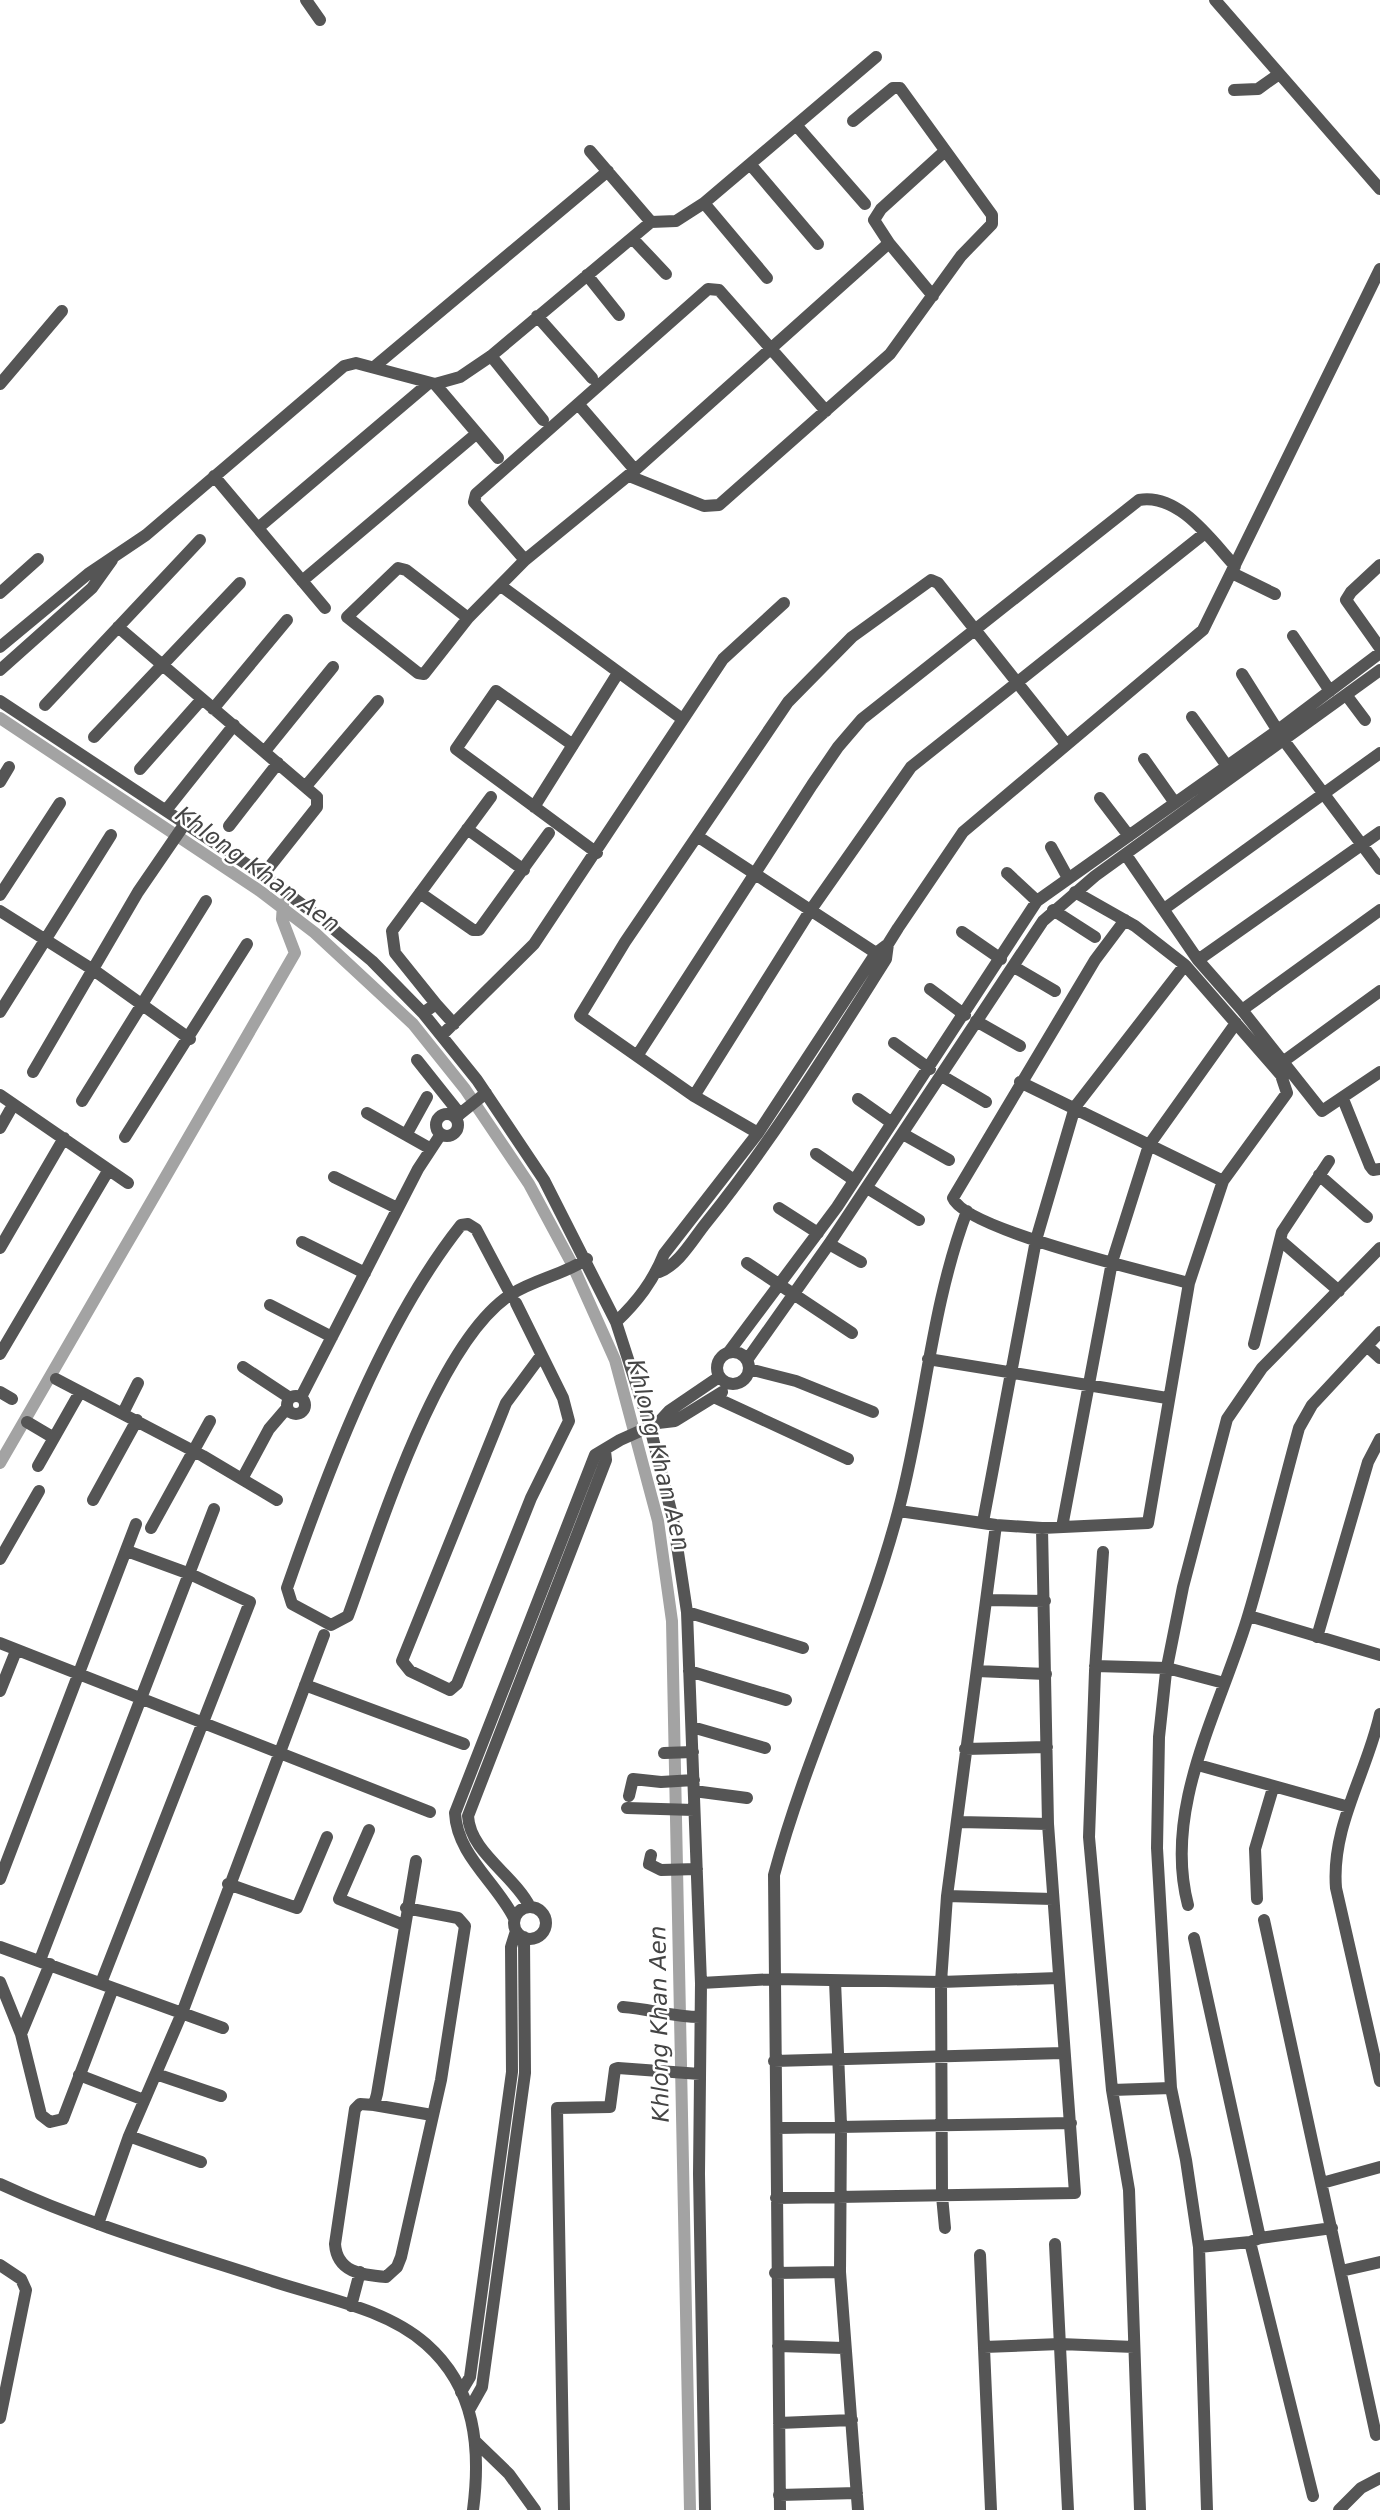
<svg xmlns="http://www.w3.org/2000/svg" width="1380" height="2510" font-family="'DejaVu Sans',sans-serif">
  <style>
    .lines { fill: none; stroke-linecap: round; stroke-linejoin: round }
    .canal { stroke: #a3a3a3; stroke-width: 12 }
    .minor { stroke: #555; stroke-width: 12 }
    .labels { text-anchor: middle; stroke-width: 5; stroke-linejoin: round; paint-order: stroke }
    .water-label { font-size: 23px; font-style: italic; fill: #444; stroke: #fff }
  </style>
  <rect width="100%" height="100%" fill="#fff"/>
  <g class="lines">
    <path class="canal" d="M0,718L260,891L315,933L413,1024L465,1089L529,1184L572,1264L615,1360L658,1521L672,1621L690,2510
      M0,1463L295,953L282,919L283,904"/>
    <path class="minor" d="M306,0L320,20
      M1215,0L1380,189
      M1234,90L1258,89L1279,74
      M796,125L865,204
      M590,151L651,222
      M750,164L818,244
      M704,203L767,278
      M632,238L666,274
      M587,275L619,315
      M933,296L889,243L874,220L881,209L945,151
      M537,316L592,378
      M491,356L543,420
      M374,367L608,171
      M0,384L62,311
      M435,384L498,458
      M579,405L635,470
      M214,476L325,608
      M629,476L704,506L719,505L890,354L961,256L992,224V215L900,88H893L853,121
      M258,528L429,383
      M525,560L474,502L476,494L708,289L719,290L826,411
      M1380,565L1351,592L1346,600L1380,648
      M1232,573L1275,594
      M302,581L476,434
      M501,586L681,718
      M0,593L38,559
      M468,618L406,570L398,568L347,617L418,673L424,674L468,618L525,560L635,470L889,243
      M118,627L317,797V807L263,875
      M1293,636L1330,691
      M0,647L88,574L146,535L344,366L356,363L435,384L460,377L491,356L651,222L676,221L704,203L876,57
      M0,670L92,588L112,560
      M1242,674L1285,742L1380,869
      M1347,696L1365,720
      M0,701L263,875L324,921L372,961L423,1013L477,1080L544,1180L616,1322L650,1427L673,1519L687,1612L701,1983L699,2174L705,2510
      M45,705L200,540
      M213,709L287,620
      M1192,717L1227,766
      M94,737L240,583
      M573,745L496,691L456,749L597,853
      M265,751L333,667
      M1144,759L1175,803
      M140,769L202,699
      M0,782L9,767
      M306,786L378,701
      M1100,798L1129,836
      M534,807L618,673
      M167,809L234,725
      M229,826L278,763
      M467,829L524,870
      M697,836L876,953
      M1051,847L1068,878
      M1126,855L1198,960L1242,1010L1322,1111L1380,1072
      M1007,873L1037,901
      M420,893L473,930H479L549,833
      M0,895L60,803
      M1164,909L1380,753
      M1053,910L1095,937
      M0,911L95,971L190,1039
      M1125,920L1095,960L953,1198C964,1229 1151,1273 1189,1283
      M962,932L1001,959
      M1198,960L1380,832
      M1014,967L1055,991
      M930,989L965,1015
      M436,1004L454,1024
      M1242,1010L1380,910
      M0,1012L111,835
      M423,1013L436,1004L395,953L392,931L491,797
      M976,1021L1020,1046
      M442,1035L534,944L723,659L784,603
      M894,1043L930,1069
      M637,1056L812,785L838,747L862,719L1139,500C1179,493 1211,540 1235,566
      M417,1060L460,1114
      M1284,1061L1380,991
      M33,1072L138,892L186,822
      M942,1076L986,1102
      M1020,1082L1223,1181
      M0,1095L128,1183
      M694,1096L810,911L911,767L1205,533
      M858,1099L892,1123
      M1343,1099L1370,1166L1373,1170L1380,1169
      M82,1101L206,901
      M367,1113L431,1149
      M436 1125a11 11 0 1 1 22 0a11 11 0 1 1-22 0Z
      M456,1117L486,1093
      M0,1128L13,1105
      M758,1133L694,1096L580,1016L625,942L788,702L852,637L931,580L938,583L1066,744
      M903,1134L949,1160
      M406,1135L427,1097
      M125,1137L247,944
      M816,1154L854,1180
      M1319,1175L1367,1217
      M334,1177L397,1208
      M867,1188L919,1220
      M779,1208L818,1233
      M1280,1240L1339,1291
      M302,1242L365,1273
      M829,1244L861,1262
      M0,1248L64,1138
      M747,1263L852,1333
      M659,1272C679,1265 693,1239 706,1223C773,1140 829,1049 886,959L888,944L898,928L963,832L1203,630L1380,269
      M511,1295L476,1229L468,1224L461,1225C383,1323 328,1470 287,1588L292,1604L331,1625L348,1616C379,1532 436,1344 510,1295C535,1279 563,1275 587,1259
      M516,1303L563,1398L569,1421L531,1498L457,1684L450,1690L410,1671L402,1661L506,1403L540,1357
      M270,1305L332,1337
      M616,1322C638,1301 653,1281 664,1254L758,1133L876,953L888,944
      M1254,1344L1282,1232L1329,1161
      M1367,1346L1380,1358
      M717 1368a16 16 0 1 1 32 0a16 16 0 1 1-32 0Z
      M728,1353L837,1207L1037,901L1278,730L1380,653
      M0,1354L108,1171
      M928,1359L1167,1398
      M747,1360L829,1244L1043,921L1095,876L1380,670
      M243,1367L290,1398
      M749,1369L796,1381L873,1412
      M56,1379L203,1456L277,1500
      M0,1392L12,1399
      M287 1405a9 9 0 1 1 18 0a9 9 0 1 1-18 0Z
      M301,1397L418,1169L441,1134
      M716,1398L848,1459
      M123,1413L138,1383
      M27,1422L54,1438
      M658,1423L675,1421L722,1392
      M38,1466L80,1392
      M242,1479L269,1429L287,1408
      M93,1500L137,1420
      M899,1511L996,1525L1042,1528L1148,1523L1189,1283L1223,1181L1287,1093L1281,1075L1185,965L1135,926L1075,892
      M983,1522L1036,1240L1075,1107L1185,965
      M1062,1527L1112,1262L1149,1145L1236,1023
      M151,1528L210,1421
      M1103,1552L1095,1671L1089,1837L1112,2090L1129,2190L1140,2510
      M0,1559L39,1491
      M987,1600L1045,1601
      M687,1612L803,1648
      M1249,1616L1380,1655
      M1317,1637L1368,1462L1380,1439
      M0,1643L430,1812
      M1095,1666L1167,1668L1224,1683
      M689,1671L786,1700
      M977,1671L1046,1674
      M305,1685L464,1744
      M0,1691L16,1651
      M1380,1714C1367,1773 1331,1826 1336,1888L1380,2081
      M692,1727L765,1748
      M965,1749L1047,1747
      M664,1753L693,1752
      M1198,1765L1349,1807
      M694,1791L747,1798
      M629,1796L633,1779L661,1782L694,1780
      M627,1808L694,1810
      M958,1822L1048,1824
      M369,1830L339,1899L404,1925
      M651,1855L649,1864L661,1870L697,1869
      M0,1879L136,1524
      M228,1884L297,1908L327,1837
      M947,1896L1053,1899
      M1257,1899L1255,1849L1273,1788
      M1188,1905C1162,1806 1222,1706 1249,1613C1267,1552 1282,1490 1299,1428L1312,1405L1380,1332
      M530,1907C514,1875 470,1852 468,1816L606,1460L605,1451
      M514 1923a16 16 0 1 1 32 0a16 16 0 1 1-32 0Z
      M406,1908L458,1918L465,1926L441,2080L401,2257L397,2267L386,2277C361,2275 337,2272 335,2244L355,2109L360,2104L374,2105L377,2094L416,1861
      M514,1918C496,1882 457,1855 455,1813L595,1455L620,1440L658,1423L669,1411L719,1377
      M1264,1920L1376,2435
      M1194,1938L1260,2238
      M0,1947L223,2028
      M40,1960L214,1509
      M835,1981L841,2125L840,2272L858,2510
      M0,1982L21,2034L41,2115L50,2122L63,2119L113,1988
      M101,1983L250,1602L190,1574L127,1551
      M701,1983L775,1979L941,1982L1058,1978
      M623,2007C650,2009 673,2017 700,2017
      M21,2034L50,1964
      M774,2061L1063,2053
      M156,2074L221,2096
      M79,2075L144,2100
      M1112,2090L1171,2088
      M374,2105L432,2115
      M777,2128L1071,2123
      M129,2136L201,2162
      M1322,2183L1380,2167
      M0,2184C88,2225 183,2252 275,2282C324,2298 387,2309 426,2344C476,2388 481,2449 473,2510
      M776,2198L1075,2193L1048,1824L1042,1528
      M98,2224L129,2136L182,2013L324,1635
      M945,2228L942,2196L941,1982L947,1896L996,1525
      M1250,2242L1313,2496
      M1055,2244L1068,2510
      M1199,2247L1250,2242L1260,2238L1332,2228
      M980,2255L991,2510
      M0,2265L21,2279L26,2290L0,2418
      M1341,2271L1380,2262
      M775,2273L840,2272
      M351,2306L360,2272
      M778,2346L844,2348
      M984,2347L1060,2344L1134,2347
      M461,2392L470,2377L512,2072L511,1947L516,1931
      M469,2410L482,2387L525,2073L524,1937
      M779,2423L852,2420
      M475,2441L509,2474L535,2510
      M779,2495L857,2493
      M564,2510L557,2108L610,2107L615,2069L618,2068L700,2074
      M780,2510L774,1875C807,1752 865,1636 898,1512C925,1413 930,1309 967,1211
      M1207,2510L1199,2247L1186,2160L1171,2088L1157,1848L1159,1737L1166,1672L1183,1587L1227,1419L1262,1368L1380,1248
      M1339,2510L1361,2488L1380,2478"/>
  </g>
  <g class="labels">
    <g class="water-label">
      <text transform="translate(258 869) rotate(36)" y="8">Khlong Khan Aen</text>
      <text transform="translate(659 1455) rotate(76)" y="8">Khlong Khan Aen</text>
      <text transform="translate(659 2024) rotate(-91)" y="8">Khlong Khan Aen</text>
    </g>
  </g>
</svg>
